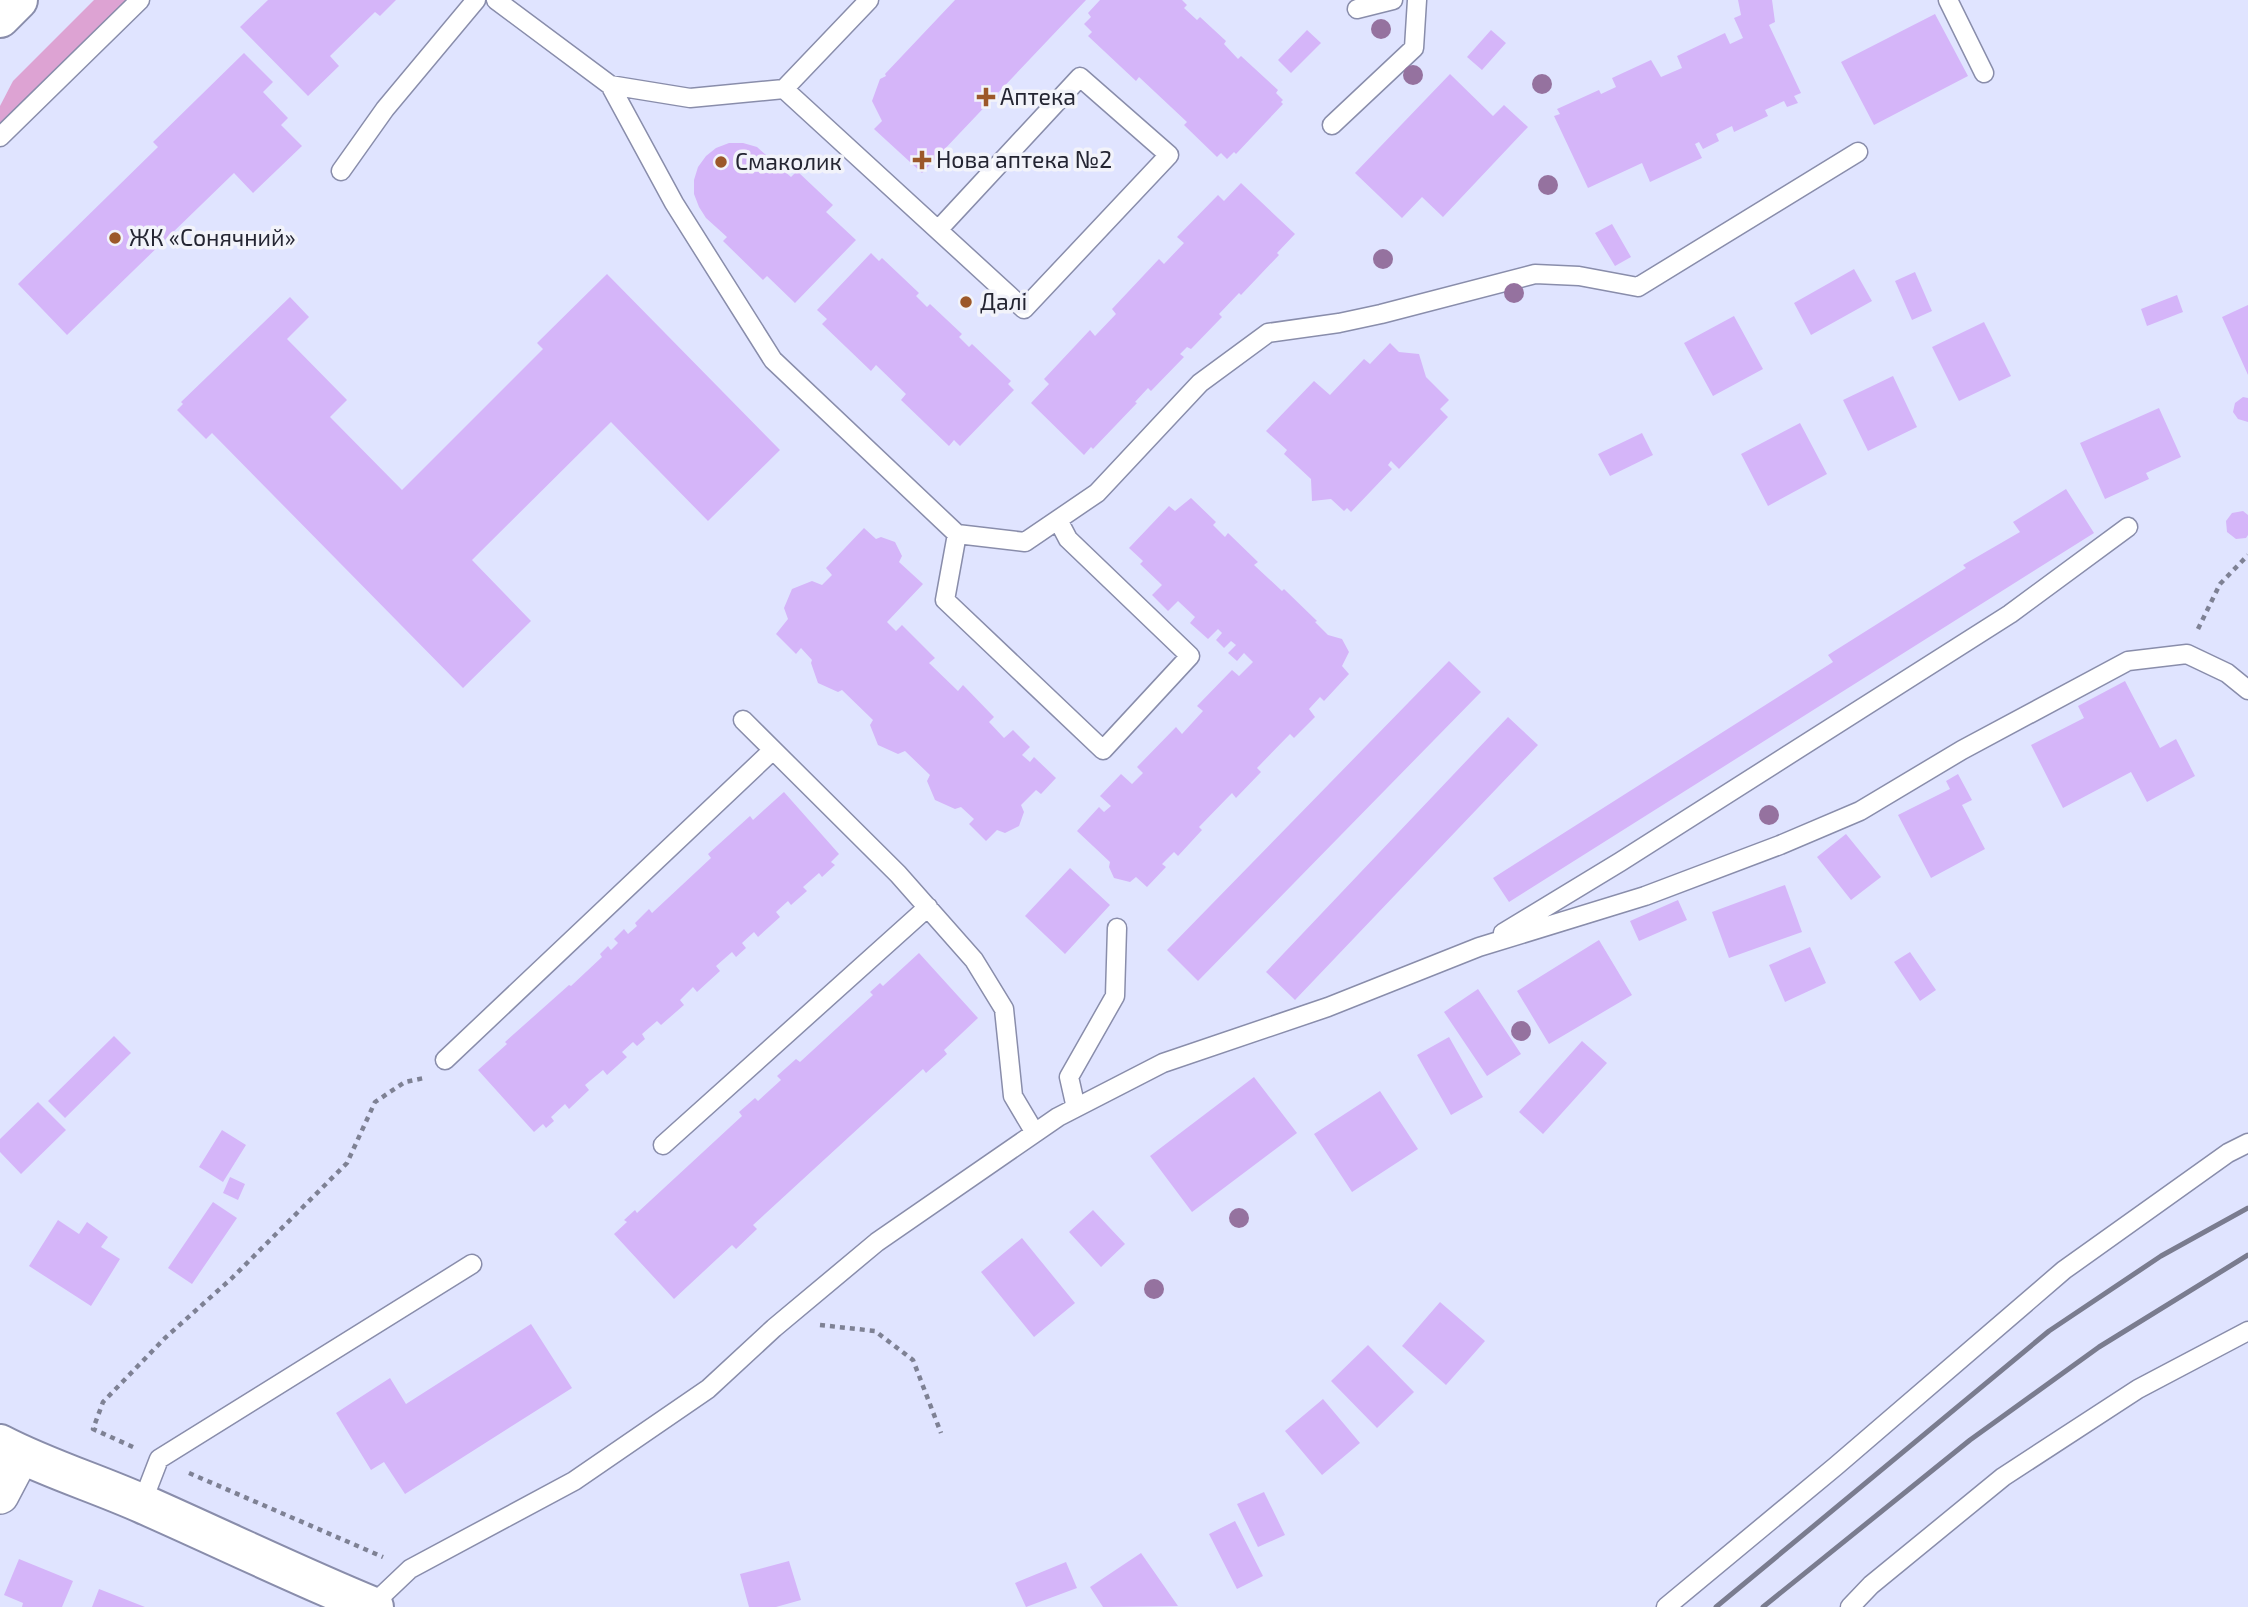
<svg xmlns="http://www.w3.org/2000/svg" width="2248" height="1607" font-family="'Exo 2',sans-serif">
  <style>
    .green { fill: #dda3d3 }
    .building { fill: #d5b5f9 }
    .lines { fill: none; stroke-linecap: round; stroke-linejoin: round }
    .service-casing { stroke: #898dab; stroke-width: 21 }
    .minor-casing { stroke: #898dab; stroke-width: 40 }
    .tertiary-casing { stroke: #898dab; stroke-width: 42 }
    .trunk-casing { stroke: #898dab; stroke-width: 42 }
    .path { stroke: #7e8194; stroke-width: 4.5; stroke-dasharray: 5 5; stroke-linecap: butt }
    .service { stroke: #fff; stroke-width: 18 }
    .minor { stroke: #fff; stroke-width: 37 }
    .tertiary { stroke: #fff; stroke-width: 38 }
    .trunk { stroke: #fff; stroke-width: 38 }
    .rail { stroke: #7a7c8f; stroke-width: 5 }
    .tree { fill: #95729f }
    .poi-dot { fill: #9c582a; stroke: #f2f3fa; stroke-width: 2.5 }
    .labels { text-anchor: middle; stroke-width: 7; stroke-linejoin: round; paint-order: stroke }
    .poi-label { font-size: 23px; fill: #242532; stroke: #f2f3fa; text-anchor: start }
  </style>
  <rect width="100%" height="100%" fill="#e0e4ff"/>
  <path class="green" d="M94,0H126L0,123V106L13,81Z"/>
  <path class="building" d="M268,0H396L380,16L375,12L330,56L339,66L308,96L240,27Z
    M955,0H1086L922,173L874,129L882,121L872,101L880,79L886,76L885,74Z
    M1100,0H1182L1187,5L1184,8L1197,20L1200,17L1226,41L1224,44L1238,59L1241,56L1278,90L1276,93L1283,100L1281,102L1283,104L1236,154L1234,152L1227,159L1221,153L1217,157L1184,125L1187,122L1139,77L1136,81L1088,36L1092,32L1084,24L1091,17L1088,13Z
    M1738,0H1772L1775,22L1769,25L1801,93L1794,96L1798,103L1787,107L1784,101L1765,110L1768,116L1734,132L1732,126L1716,134L1719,141L1703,149L1699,142L1695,144L1702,158L1650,182L1642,163L1588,188L1554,116L1560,114L1557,109L1599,90L1601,94L1616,87L1612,78L1651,60L1661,77L1682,68L1677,56L1725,33L1730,44L1743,38L1734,18L1741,15Z
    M1935,14L1968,76L1874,125L1841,62Z
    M1307,30L1321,43L1291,73L1278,60Z
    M1491,30L1506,43L1482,70L1467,57Z
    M244,53L273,82L263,92L288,118L281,125L302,146L253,193L234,173L67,335L18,284L158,147L153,142Z
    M1450,74L1493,116L1504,105L1528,127L1443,217L1422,197L1402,218L1355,173Z
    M729,143H743L757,147L791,177L797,171L833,205L826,212L856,240L795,303L767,276L763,280L723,241L727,237L706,218L699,207L694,194V180L698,167L706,156L716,148Z
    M1241,183L1295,234L1277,253L1279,255L1241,295L1239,293L1219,314L1222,317L1191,349L1187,347L1180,354L1184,357L1151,391L1148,388L1135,402L1137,403L1093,449L1091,447L1084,455L1031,403L1049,384L1044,379L1090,330L1095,336L1116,314L1112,309L1159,259L1164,264L1184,243L1177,237L1218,195L1224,201Z
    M1612,224L1631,257L1615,266L1595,233Z
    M871,253L879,261L882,258L919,293L916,296L927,307L930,304L962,334L959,337L969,347L972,344L1011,381L1008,384L1014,390L960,446L954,440L949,446L901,400L906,394L876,365L871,371L822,324L827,319L817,310Z
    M1854,269L1872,301L1811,335L1794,303Z
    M1915,272L1932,311L1912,320L1895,281Z
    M607,274L780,450L708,521L611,422L472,560L531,621L463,688L212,433L206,439L177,410L183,404L181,402L290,297L309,317L287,339L347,400L330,417L402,490L543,349L537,343Z
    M2177,295L2183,312L2147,326L2141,309Z
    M2248,305V375L2222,317Z
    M1734,316L1763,369L1713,396L1684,343Z
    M1984,322L2011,376L1959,401L1932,347Z
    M1390,343L1399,352L1419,354L1426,377L1449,400L1440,409L1448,417L1399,469L1391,461L1388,465L1392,469L1351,512L1347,508L1344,511L1331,499L1312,501L1311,479L1284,454L1287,450L1266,431L1314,381L1330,395L1364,359L1370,364Z
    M1893,376L1917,427L1868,451L1843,400Z
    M2243,397L2248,398V422L2238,419L2233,412L2235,403Z
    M2159,408L2181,457L2146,473L2149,479L2105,499L2080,443Z
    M1800,423L1827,474L1768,506L1741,454Z
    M1642,433L1653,455L1610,476L1598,454Z
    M2066,489L2094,533L1509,902L1493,878L1833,662L1828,655L1966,568L1963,565L2020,532L2013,522Z
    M1191,498L1216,522L1213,525L1225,537L1228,533L1258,562L1254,565L1282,591L1284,589L1317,621L1315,622L1328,635L1342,639L1349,652L1342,666L1349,674L1324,701L1320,697L1309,709L1315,717L1294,738L1290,734L1257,768L1261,772L1236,798L1232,793L1199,827L1202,830L1178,856L1174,852L1162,864L1166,867L1147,887L1136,877L1130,882L1114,878L1109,867L1110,862L1077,831L1099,807L1104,812L1111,806L1100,796L1121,774L1132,784L1143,773L1137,767L1176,727L1182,734L1203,711L1197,706L1232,670L1239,676L1253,662L1244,653L1237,661L1228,653L1236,645L1231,641L1224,648L1216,640L1222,633L1218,629L1208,639L1190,623L1195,617L1178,601L1168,611L1152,595L1162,585L1140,564L1143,561L1129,548L1169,506L1175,511Z
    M2243,511L2248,515V535L2246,538L2236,539L2227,532L2226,521L2232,513Z
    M864,528L876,539L881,537L895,542L902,556L899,562L923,584L887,622L896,631L902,625L935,658L929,663L958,691L963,685L994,717L989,722L1004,738L1013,730L1030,747L1022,755L1030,762L1034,757L1056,778L1041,794L1036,790L1021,805L1024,812L1019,826L1005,833L997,830L986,841L969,824L974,819L961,807L955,809L935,800L927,781L930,775L905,751L898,754L878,745L870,725L873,720L842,690L838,692L818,683L811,663L812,660L801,648L796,654L776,634L788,619L784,608L792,589L812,581L822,585L832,575L826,568Z
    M1449,661L1481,692L1198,981L1167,950Z
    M2125,681L2160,748L2176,739L2195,776L2147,802L2131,772L2063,808L2031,745L2084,718L2078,706Z
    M1508,717L1538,745L1295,1000L1266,972Z
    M1958,774L1972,800L1962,805L1985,849L1931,878L1898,815L1950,789L1946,781Z
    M784,792L839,854L831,862L835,865L822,877L819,873L803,887L807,891L791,905L788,901L776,912L780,917L758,937L754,932L742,943L746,948L736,957L732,952L716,966L720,971L697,992L693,987L680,1000L684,1005L661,1025L657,1021L642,1034L645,1039L637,1046L633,1042L622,1052L627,1057L607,1075L603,1070L585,1085L589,1090L569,1109L565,1104L551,1117L554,1121L546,1128L543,1124L534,1132L478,1070L507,1044L505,1042L569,985L571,986L602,957L600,954L608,946L611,950L618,943L614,939L624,929L628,934L637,926L635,923L649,909L652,913L711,858L708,854L750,816L753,820Z
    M1846,834L1881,877L1851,900L1817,857Z
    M1070,868L1110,905L1065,954L1025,916Z
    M1785,885L1802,932L1729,958L1712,912Z
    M1678,900L1687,920L1639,941L1630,921Z
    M1599,940L1632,995L1549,1044L1517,991Z
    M1810,947L1826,983L1785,1002L1769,965Z
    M1910,952L1936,990L1920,1001L1894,962Z
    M919,953L978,1018L944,1050L947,1054L926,1073L923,1069L753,1225L757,1229L736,1249L732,1245L674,1299L614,1234L627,1222L624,1220L635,1210L637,1213L742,1116L739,1112L755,1098L758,1101L781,1080L777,1076L796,1059L800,1062L873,995L870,992L880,983L883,986Z
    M1478,989L1521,1054L1487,1076L1444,1012Z
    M114,1036L131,1053L65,1118L48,1101Z
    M1449,1037L1483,1097L1451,1115L1417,1055Z
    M1582,1041L1607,1063L1543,1134L1519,1112Z
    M1254,1077L1297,1133L1192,1212L1150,1156Z
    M1380,1091L1418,1149L1352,1192L1314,1134Z
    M38,1102L66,1130L21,1174L0,1152V1139Z
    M222,1130L246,1145L223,1182L199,1167Z
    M230,1177L245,1184L238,1200L223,1193Z
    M213,1202L237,1218L192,1284L168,1268Z
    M1093,1210L1125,1244L1101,1267L1069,1232Z
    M58,1220L79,1234L87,1222L108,1237L101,1247L120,1259L91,1306L29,1266Z
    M1022,1238L1075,1303L1034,1337L981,1272Z
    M1440,1302L1485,1341L1446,1385L1402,1346Z
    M531,1324L572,1388L405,1494L384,1462L371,1470L336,1413L390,1378L406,1404Z
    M1368,1345L1414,1392L1377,1428L1331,1381Z
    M1323,1399L1360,1443L1322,1475L1285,1431Z
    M1264,1492L1285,1535L1258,1547L1237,1504Z
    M1235,1521L1263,1576L1237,1589L1209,1534Z
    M1141,1553L1178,1606L1103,1607L1090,1587Z
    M19,1559L73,1581L62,1607H22L23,1603L4,1595Z
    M789,1561L801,1600L776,1607H749L740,1574Z
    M1066,1562L1077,1588L1026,1607L1015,1583Z
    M99,1589L145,1607H92Z"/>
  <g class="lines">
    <g class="service-casing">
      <path id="service" d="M496,0L610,85L674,203L773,360L957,534L1025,542L1097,493L1200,383L1268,333L1339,323L1381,314L1535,274L1579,276L1638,287L1858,152
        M1948,0L1984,73
        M1357,9L1393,0
        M610,85L690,98L784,89L869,0
        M784,89L1024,309L1169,155L1080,77L938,230
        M1332,125L1414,48L1417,0
        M0,137L140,0
        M341,171L385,109L476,0
        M957,534L945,600L1103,750L1190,656L1068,539L1058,520
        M743,720L898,874L974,960L1004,1009L1013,1096L1035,1133
        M1503,933L1620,862L2010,614L2128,527
        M445,1060L773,750
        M1076,1108L1069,1077L1115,996L1117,928
        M663,1145L928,907
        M142,1503L159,1459L472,1264
        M371,1606L410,1569L574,1481L708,1389L774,1328L877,1242L1058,1117L1163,1063L1328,1007L1479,947L1645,896L1780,845L1860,811L1962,750L2128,661L2187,654L2227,673L2248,690
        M1666,1607L1836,1466L2064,1270L2228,1153L2248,1143
        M1850,1607L1871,1585L2003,1477L2138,1389L2248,1331"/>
    </g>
    <g class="minor-casing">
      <path id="minor" d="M0,1495L21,1455"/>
    </g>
    <g class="tertiary-casing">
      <path id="tertiary" d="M0,1444C46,1468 96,1483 143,1504C220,1538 296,1575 374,1607"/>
    </g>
    <g class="trunk-casing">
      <path id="trunk" d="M0,18L18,0"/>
    </g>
    <path class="path" d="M2198,629L2220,584L2248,555
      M820,1325L875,1331L913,1360L941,1433
      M133,1447L93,1429L103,1402L165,1338L232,1278L347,1163L375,1102L405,1082L424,1078
      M189,1473L383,1557"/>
    <use href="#service" class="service"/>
    <use href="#minor" class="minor"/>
    <use href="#tertiary" class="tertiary"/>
    <use href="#trunk" class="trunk"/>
    <path class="rail" d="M1716,1607L2049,1331L2161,1256L2248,1208
      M1763,1607L1970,1440L2099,1347L2248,1255"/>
  </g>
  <g class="tree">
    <circle cx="1381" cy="29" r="10"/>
    <circle cx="1413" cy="75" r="10"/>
    <circle cx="1542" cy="84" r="10"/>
    <circle cx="1548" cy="185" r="10"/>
    <circle cx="1383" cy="259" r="10"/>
    <circle cx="1514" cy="293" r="10"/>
    <circle cx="1769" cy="815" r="10"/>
    <circle cx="1521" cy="1031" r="10"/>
    <circle cx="1239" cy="1218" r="10"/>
    <circle cx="1154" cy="1289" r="10"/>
  </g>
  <g class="poi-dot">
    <path d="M982.5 86.5h7v7h7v7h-7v7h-7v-7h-7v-7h7z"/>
    <path d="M918.5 149.5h7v7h7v7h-7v7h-7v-7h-7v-7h7z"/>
    <circle cx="721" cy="162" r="7"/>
    <circle cx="115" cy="238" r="7"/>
    <circle cx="966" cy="302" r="7"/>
  </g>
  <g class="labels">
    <g class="poi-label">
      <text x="1000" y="105">Аптека</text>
      <text x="936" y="168">Нова аптека №2</text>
      <text x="735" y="170">Смаколик</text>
      <text x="129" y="246">ЖК «Сонячний»</text>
      <text x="980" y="310">Далі</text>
    </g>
  </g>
</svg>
